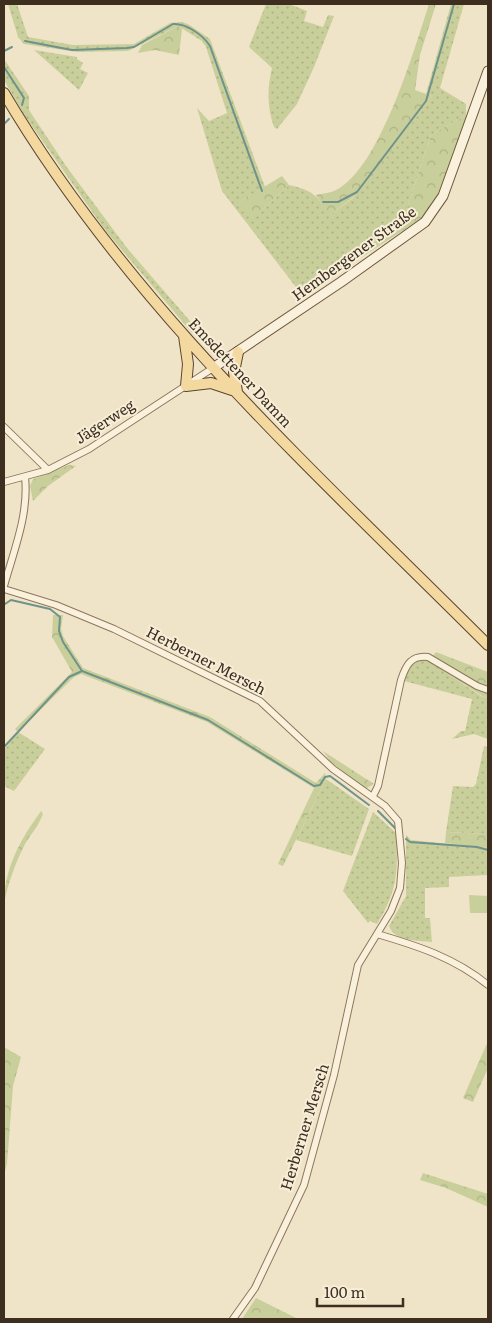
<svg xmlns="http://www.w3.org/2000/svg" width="492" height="1323" font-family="Literata,serif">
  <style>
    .grass { fill: url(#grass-dots) }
    .forest { fill: url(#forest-crowns) }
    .pitch { fill: #c9cf9b }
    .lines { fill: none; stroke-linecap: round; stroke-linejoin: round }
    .stream { stroke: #6f938a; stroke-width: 2 }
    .street-casing { stroke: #8d765c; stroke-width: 8 }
    .secondary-casing { stroke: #6f573f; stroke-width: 11 }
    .primary-casing { stroke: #5b4430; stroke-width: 12 }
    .street { stroke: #faf1dc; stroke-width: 6 }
    .secondary { stroke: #faf1dc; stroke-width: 9 }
    .primary { stroke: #f3d9a0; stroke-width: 10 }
    .labels { text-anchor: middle; stroke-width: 4; stroke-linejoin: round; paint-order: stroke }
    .street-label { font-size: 15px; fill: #3d2e20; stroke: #f7eed8 }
  </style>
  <defs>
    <pattern id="grass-dots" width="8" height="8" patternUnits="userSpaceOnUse" patternTransform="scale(1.25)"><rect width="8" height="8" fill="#c9cf9b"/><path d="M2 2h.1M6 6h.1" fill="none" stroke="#aeb285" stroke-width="1.8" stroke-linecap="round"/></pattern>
    <pattern id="forest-crowns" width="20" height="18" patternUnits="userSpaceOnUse" patternTransform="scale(1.25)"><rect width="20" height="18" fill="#c9cf9b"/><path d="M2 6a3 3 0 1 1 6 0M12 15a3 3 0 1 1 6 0" fill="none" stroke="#aeb285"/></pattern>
  </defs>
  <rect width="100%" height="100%" fill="#f0e4c8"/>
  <path class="grass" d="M8,4H17L28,37L73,45L134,44L170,23L181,22L188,24L210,39L265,187L239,202L260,212L289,185C313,190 316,195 330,215L353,198L432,96L426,94L451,4H464L440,88L466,104V115L431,135L405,214L339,272L302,295L222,191L197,108L209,121L227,113L206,47L202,41L178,26L128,51L77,52L24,44L18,37Z
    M266,4H289L307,11L304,21L323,27L328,15L334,16L314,67L297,104L277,129L274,127C267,107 267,89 272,68L249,47Z
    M34,50L77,57V59L83,63L80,69L88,73L79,90Z
    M4,59L29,96V110L66,166L127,248L196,328L192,333L105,230L25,116L4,80Z
    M421,659L429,661L481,696L488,698V739L474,734L452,739L461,731H465L472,699L404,681L408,668Z
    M18,732L45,749L14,791L4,786V750Z
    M484,746L488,747V834L446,832L453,786L473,787L476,784Z
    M326,779L369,809L352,856L296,840Z
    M373,812L396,833C398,871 398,890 377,924L370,921L368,923L343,891Z
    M406,835L411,840L488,848V875L449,877V887L425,888V918H430L432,942C417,940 395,942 389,926L406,896Z"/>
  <path class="forest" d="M429,4H436L420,55L415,90L432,96L361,191L329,216L316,195C325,193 333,193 341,187C382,160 414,50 429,4Z
    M178,26L182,29L179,55L155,50L138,53L142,45Z
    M466,115L467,119L439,196L427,215L339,272L405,214L431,135Z
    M282,176L289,185L260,212L248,215L239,202Z
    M69,465L76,466L48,486L33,501L30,486L33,479Z
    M53,615H63L61,629L63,636L83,668L210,717L316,783L325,773L326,779L283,866L278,864L314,788L207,722L81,674L74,677L18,732L15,729L72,672L52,637Z
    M436,652L488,672V698L482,696L429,661Z
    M323,751L374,784L367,788L362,786L331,762Z
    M41,811L43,814C37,829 32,832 25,844C15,864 8,883 4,904C4,869 20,840 41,811Z
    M446,832L488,834V848L445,843Z
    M488,1041V1068L473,1102L463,1098Z
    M4,1047L21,1057L13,1086L7,1164L4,1175Z
    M423,1173L488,1194V1207L446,1188L420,1180Z
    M256,1298L298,1319H242Z"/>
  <path class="pitch" d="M469,895L488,896V913H470Z"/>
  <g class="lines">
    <path class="stream" d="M25,41L72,50L127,48L134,47L173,24C186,23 203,35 210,46L262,191
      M4,51L12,47
      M4,67L24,98L22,105
      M4,124L9,119
      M323,202H338L357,192L426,101L454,4
      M5,604L11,600L50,609L60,617L59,631L63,642L82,671L208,720L314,786L320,785L325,777L330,776L369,805
      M4,747L69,677L82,671
      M378,811L395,828
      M406,839L410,842L477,847L488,850"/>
    <g class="street-casing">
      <path id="street" d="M4,427L48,470
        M4,482L48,470L89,449L213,368
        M4,586C14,550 29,514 25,477
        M4,589L56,605L114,629L260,701L333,769L385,806L398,821L402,863L400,888L391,911L358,965L334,1075L304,1185L255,1288L233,1319
        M373,796L378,786L401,680C406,665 411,655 428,657L477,686L488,690
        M377,934C418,946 455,958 488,985"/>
    </g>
    <g class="secondary-casing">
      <path id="secondary" d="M213,368L341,282L425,222L443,196L488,71"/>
    </g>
    <g class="primary-casing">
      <path id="primary" d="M4,93C129,305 315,472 488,645
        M184,336L188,364L186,386L211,383L232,390
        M237,392L234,372L238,352"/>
    </g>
    <use href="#street" class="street"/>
    <use href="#secondary" class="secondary"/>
    <use href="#primary" class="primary"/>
  </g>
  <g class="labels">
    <g class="street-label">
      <text transform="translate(354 254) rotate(-36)" y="5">Hembergener Straße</text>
      <text transform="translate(240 373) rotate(47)" y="5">Emsdettener Damm</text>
      <text transform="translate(105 422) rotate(-33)" y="5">Jägerweg</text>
      <text transform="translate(206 661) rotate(27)" y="5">Herberner Mersch</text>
      <text transform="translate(305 1127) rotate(-73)" y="5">Herberner Mersch</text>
    </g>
  </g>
  <rect width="492" height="1323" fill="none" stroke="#3d2e20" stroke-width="10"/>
  <path d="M317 1298v8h86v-8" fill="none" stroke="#3d2e20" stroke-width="2.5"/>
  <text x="324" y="1298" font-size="15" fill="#3d2e20" stroke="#f7eed8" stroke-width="4" paint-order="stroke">100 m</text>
</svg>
